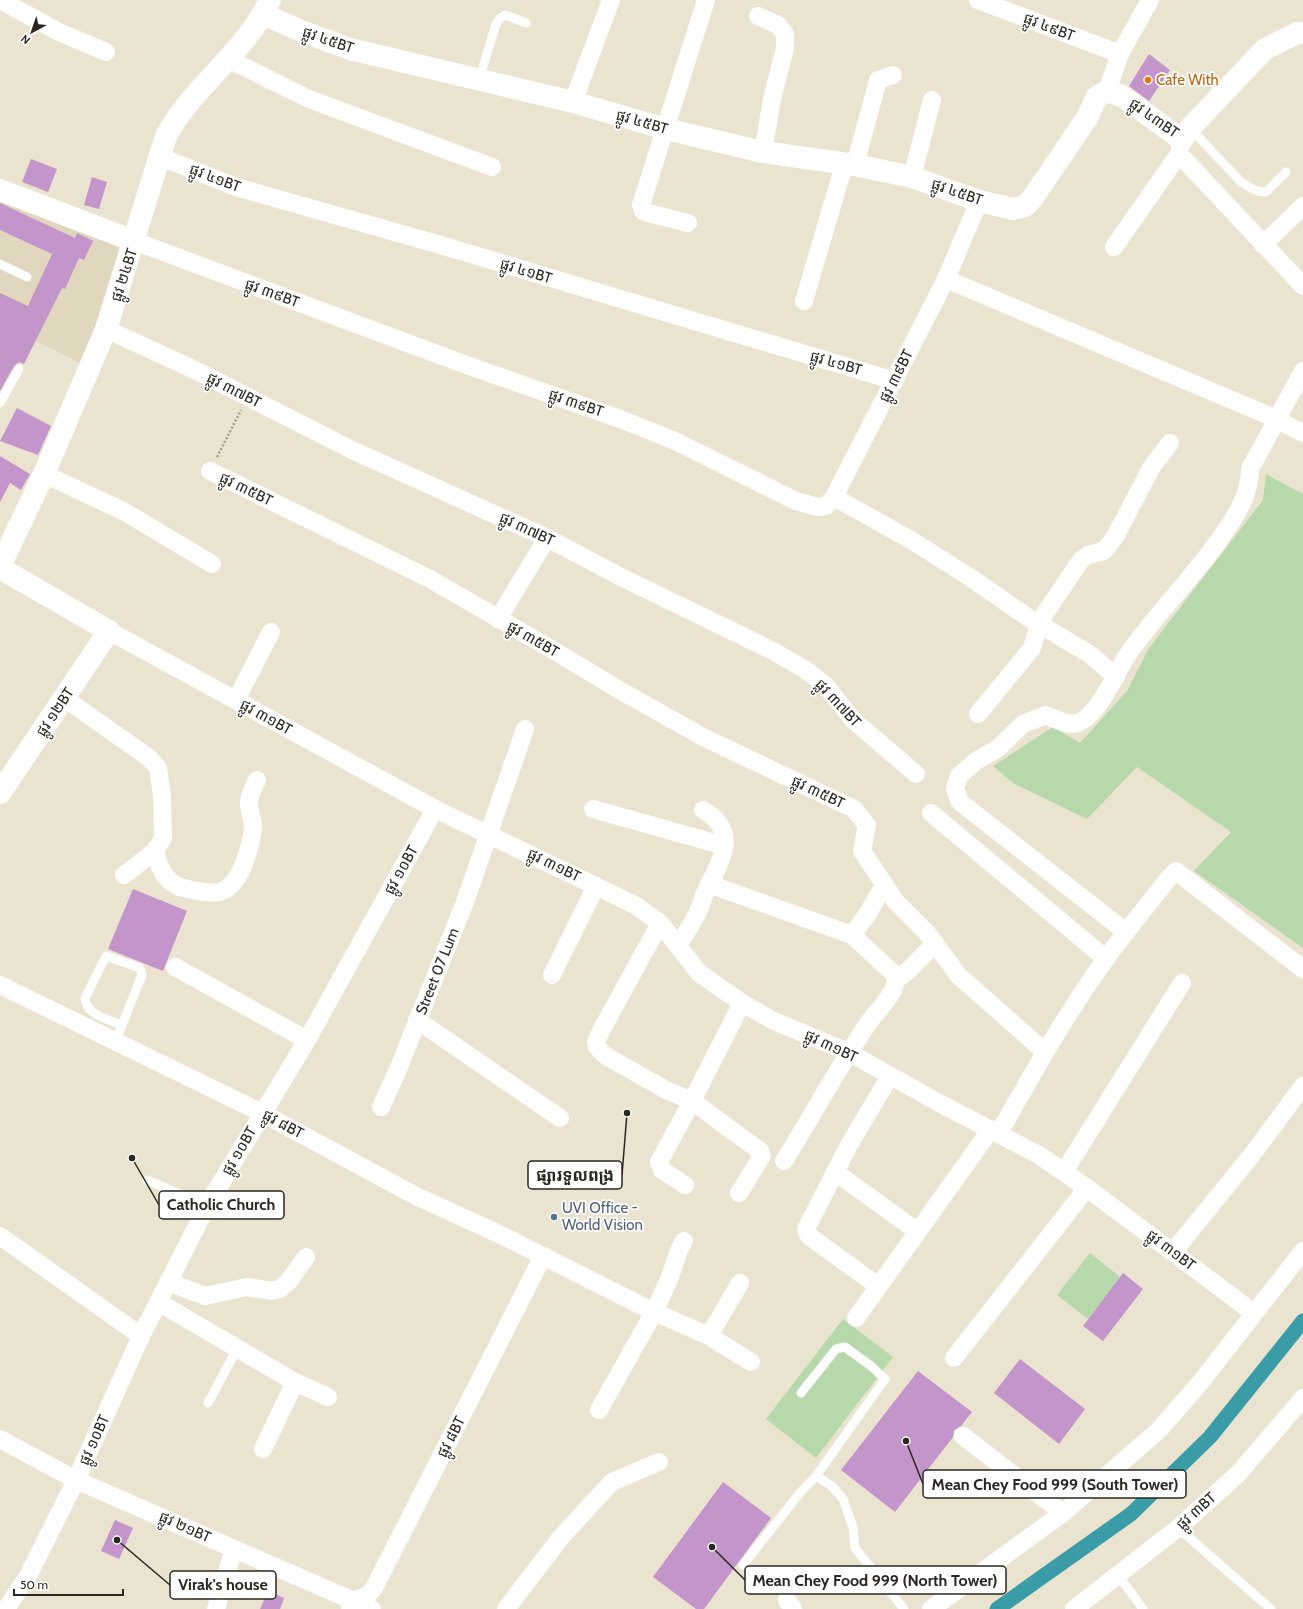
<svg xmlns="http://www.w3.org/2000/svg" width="1303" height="1609" font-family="Cabin,'Noto Sans Khmer',sans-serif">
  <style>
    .built { fill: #e0d7be }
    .green { fill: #b6d8ab }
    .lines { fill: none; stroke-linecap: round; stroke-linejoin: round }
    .canal { stroke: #399ca7; stroke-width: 15 }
    .building { fill: #c395cb }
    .path { stroke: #a39e8f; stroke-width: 2.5; stroke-dasharray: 2 2; stroke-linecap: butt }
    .service { stroke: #fff; stroke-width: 9 }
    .minor { stroke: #fff; stroke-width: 18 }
    .tertiary { stroke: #fff; stroke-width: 22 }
    .food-dot { fill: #e8710a; stroke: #fff; stroke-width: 1.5 }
    .service-dot { fill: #5c6f8a; stroke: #fff; stroke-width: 1.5 }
    .labels { text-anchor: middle; stroke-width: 3.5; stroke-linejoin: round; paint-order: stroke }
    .street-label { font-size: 15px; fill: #2a2720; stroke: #fff }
    .food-label { font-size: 15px; fill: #c56008; stroke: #fff; text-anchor: start }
    .service-label { font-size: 15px; fill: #4e5e75; stroke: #fff; text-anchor: start }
    .leader { fill: none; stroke: #2a2720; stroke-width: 1.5 }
    .callout-dot { fill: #2a2720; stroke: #fff; stroke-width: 1.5 }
    .callout { fill: #fff; stroke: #2a2720; stroke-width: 1.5 }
    .callout-label { font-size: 16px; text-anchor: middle; font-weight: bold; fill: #2a2720 }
  </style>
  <rect width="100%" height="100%" fill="#e9e3d0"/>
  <path class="built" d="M0,198L123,246L82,364L0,323Z"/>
  <path class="green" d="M1266,474L1303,494V948L1194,871L1231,832L1137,767L1087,819L1013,783L993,766L1053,727L1080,743L1127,691L1149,648L1263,500Z
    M1090,1253L1120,1277L1088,1319L1057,1295Z
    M843,1319L893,1357L816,1458L766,1419Z"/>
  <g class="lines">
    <path class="canal" d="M997,1609L1131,1514L1210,1437L1303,1321"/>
  </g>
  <path class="building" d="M1149,54L1170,70L1149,101L1129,86Z
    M31,159L57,169L48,192L22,182Z
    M92,177L107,182L99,209L84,205Z
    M0,203L75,238L77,233L93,241L84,260L79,258L65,289L62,288L24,364L19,362L14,366L0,391V293L28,306L52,254L0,230Z
    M17,408L51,426L38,455L0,441Z
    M0,456L30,474L21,490L10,483L0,502Z
    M133,889L187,911L163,971L108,949Z
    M1123,1273L1143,1289L1103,1341L1083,1326Z
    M1020,1359L1085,1409L1059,1444L994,1393Z
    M918,1371L972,1412L961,1426L954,1430L953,1437L895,1512L841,1470Z
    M723,1482L771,1518L704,1609H696L653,1577Z
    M115,1520L133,1528L119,1559L101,1551Z
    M268,1591L284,1598L280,1609H260Z"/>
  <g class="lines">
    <path class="path" d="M217,457L241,410"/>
    <path class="service" d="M479,80L496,24L500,18L506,15L526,23
      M1190,128L1241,182C1249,188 1256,192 1266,192L1286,172
      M0,264L27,277
      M0,403L19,369
      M116,1040L142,975L140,968L106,956L85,998C86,1015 108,1019 122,1025
      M147,1180L207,1206
      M801,1393L836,1349L845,1347L871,1366L885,1379L816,1476
      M208,1403L237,1349
      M1178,1528L1271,1609
      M743,1565L799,1494L816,1476L832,1486L843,1499L853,1527L855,1548L904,1609
      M1118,1575L1143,1609"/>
    <g class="minor">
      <path d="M0,0L59,32L106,52"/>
      <path d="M978,0L1120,54"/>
      <path d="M758,16L778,25L785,34V48L772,99L763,152"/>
      <path d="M228,59L309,99L492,167"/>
      <path d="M1107,91L1120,54L1150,0"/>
      <path d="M573,102L611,0"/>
      <path d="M1179,154L1303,286"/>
      <path d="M158,156L236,187L444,246L895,381"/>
      <path d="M855,165L878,80L893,75"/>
      <path d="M912,177L932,100"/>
      <path d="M688,223L648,213L643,211L641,205L706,0"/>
      <path d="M134,241L461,363L623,420L675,441L796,501L817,507L826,506L834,497L946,279L979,201"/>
      <path d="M1263,245L1303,206"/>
      <path d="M1114,247L1179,154L1181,142"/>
      <path d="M946,279L1265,414L1303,433"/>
      <path d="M804,301L844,165"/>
      <path d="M106,329L199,372L352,450L547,538L623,578L773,651L806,670L827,687L853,720L916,774"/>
      <path d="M1303,371L1250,469C1250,484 1246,496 1239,509C1208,564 1161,606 1126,657C1115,675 1099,714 1078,723C1068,726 1055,719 1046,715L1023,724L997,749L976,761L959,776L955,789L960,802L1126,932L1168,879L1176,871L1303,969"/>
      <path d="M210,471L430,579L553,650L621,691L703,737L854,809L867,825L862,851L896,902L928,934L958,975L1045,1052"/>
      <path d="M44,474L125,512L212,564"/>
      <path d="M834,497L911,540L971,578L1026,616L1091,655L1116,677"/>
      <path d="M498,619L547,538"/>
      <path d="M109,631L435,809L635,905L660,923L699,973L742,1003L774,1021L848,1052L941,1104L1039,1155L1087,1188L1254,1313"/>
      <path d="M64,698L148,757L158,768L162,796L163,838L155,851L124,875"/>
      <path d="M236,700L271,632"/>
      <path d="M978,714L1032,648L1039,624L1045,613L1081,560L1088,555L1104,551L1115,537L1151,468L1170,443"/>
      <path d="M593,809L725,846"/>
      <path d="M931,813L1105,958"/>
      <path d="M155,851C159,866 164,881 180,887C191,890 208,894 219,892C241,887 251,846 253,827C253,819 249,811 249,803C249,794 254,787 257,780"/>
      <path d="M709,884L852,935L894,974C902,989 877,1010 869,1022C838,1067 813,1115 784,1161"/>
      <path d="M660,923L601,1031L596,1042L597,1047L606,1056L666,1090L692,1101L760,1151L762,1156L739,1193"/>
      <path d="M852,935L867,915L884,885"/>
      <path d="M678,945C686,933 695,920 700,907C702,902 703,897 705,893C719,863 742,832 703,810"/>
      <path d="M175,967L307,1040"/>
      <path d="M552,975L596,886"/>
      <path d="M897,979L909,970L935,943"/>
      <path d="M0,985L262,1113L416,1196L501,1235L654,1312L709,1336L751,1362"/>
      <path d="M417,1020L560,1118"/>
      <path id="s1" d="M381,1107L399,1067L465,902L525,729"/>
      <path d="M999,1133C1038,1064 1077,994 1126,932"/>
      <path d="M835,1172L917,1231"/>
      <path d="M1064,1172L1182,983"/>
      <path d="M685,1185L662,1170L659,1162L692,1101L742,1003"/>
      <path d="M0,1236L141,1336"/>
      <path d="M1173,1252L1251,1156L1303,1086"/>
      <path d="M168,1282L205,1296L247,1287L272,1291L280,1289L289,1281L306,1257"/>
      <path d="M878,1286L809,1236L806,1229L849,1145L890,1076"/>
      <path d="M158,1302L295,1382L328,1397"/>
      <path d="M856,1318L991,1129"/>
      <path d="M709,1336L740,1283"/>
      <path d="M954,1358L1087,1188"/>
      <path d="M599,1410L654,1312L670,1277L679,1250L684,1241"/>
      <path d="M963,1436L1063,1513"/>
      <path d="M0,1439L76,1480L372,1609"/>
      <path d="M263,1449L295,1382"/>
      <path d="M787,1600L793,1609"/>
      <path d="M350,1608L354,1601L368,1595L374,1588L543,1256"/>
      <path d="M6,1609L28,1576L76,1480L141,1336L207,1206L307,1040L435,809"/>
      <path d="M216,1609L234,1549"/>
      <path d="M506,1609L562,1536L612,1482L659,1462"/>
      <path d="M931,1609L1063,1513L1158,1431L1200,1383L1303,1251"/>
      <path d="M1074,1609L1178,1528L1238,1474L1303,1398"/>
    </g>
    <path class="tertiary" d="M263,14L301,31L350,49L573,102L666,129L763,152L855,165L912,177L979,201L1013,209L1025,206L1032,199L1087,118L1097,97L1107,91L1122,96L1182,140L1190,128L1265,49L1297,33H1303
      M0,190L134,241
      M0,566L44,474L106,329L166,136C193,86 246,52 270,0
      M0,568L109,631L0,793"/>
  </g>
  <circle class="food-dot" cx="1148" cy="80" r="4"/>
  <circle class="service-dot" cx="554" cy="1217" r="4"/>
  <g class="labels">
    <g class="street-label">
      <text transform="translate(1049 27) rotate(21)" y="5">ផ្លូវ ៤៩BT</text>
      <text transform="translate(328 40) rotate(19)" y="5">ផ្លូវ ៤៥BT</text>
      <text transform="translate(1154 118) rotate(35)" y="5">ផ្លូវ ៤៣BT</text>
      <text transform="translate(642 122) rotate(16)" y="5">ផ្លូវ ៤៥BT</text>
      <text transform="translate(215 178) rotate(21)" y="5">ផ្លូវ ៤១BT</text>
      <text transform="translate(957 192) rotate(19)" y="5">ផ្លូវ ៤៥BT</text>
      <text transform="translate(526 271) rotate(17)" y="5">ផ្លូវ ៤១BT</text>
      <text transform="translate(124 275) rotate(-72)" y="5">ផ្លូវ ២៤BT</text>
      <text transform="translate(272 293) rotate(20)" y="5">ផ្លូវ ៣៩BT</text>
      <text transform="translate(836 363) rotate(16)" y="5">ផ្លូវ ៤១BT</text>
      <text transform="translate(896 376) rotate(-63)" y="5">ផ្លូវ ៣៩BT</text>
      <text transform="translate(234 390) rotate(27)" y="5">ផ្លូវ ៣៧BT</text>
      <text transform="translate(576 403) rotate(19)" y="5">ផ្លូវ ៣៩BT</text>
      <text transform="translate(246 489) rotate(26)" y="5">ផ្លូវ ៣៥BT</text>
      <text transform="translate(527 529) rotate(25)" y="5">ផ្លូវ ៣៧BT</text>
      <text transform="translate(533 639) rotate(30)" y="5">ផ្លូវ ៣៥BT</text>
      <text transform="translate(838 703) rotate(47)" y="5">ផ្លូវ ៣៧BT</text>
      <text transform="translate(55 712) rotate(-56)" y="5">ផ្លូវ ១២BT</text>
      <text transform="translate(266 717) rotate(29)" y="5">ផ្លូវ ៣១BT</text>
      <text transform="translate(818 792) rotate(25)" y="5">ផ្លូវ ៣៥BT</text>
      <text transform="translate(554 865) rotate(26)" y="5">ផ្លូវ ៣១BT</text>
      <text transform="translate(401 870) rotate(-61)" y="5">ផ្លូវ ១០BT</text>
      <text dy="5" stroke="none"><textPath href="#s1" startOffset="147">Street 07 Lum</textPath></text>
      <text transform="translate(831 1046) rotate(25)" y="5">ផ្លូវ ៣១BT</text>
      <text transform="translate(283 1124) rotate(28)" y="5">ផ្លូវ ៨BT</text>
      <text transform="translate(239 1151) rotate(-60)" y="5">ផ្លូវ ១០BT</text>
      <text transform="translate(1171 1250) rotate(37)" y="5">ផ្លូវ ៣១BT</text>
      <text transform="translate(451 1437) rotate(-63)" y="5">ផ្លូវ ៨BT</text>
      <text transform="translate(94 1440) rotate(-66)" y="5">ផ្លូវ ១០BT</text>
      <text transform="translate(1196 1511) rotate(-42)" y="5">ផ្លូវ ៣BT</text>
      <text transform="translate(185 1527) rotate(24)" y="5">ផ្លូវ ២១BT</text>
    </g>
    <g class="food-label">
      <text x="1156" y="85">Cafe With</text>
    </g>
    <g class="service-label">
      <text x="562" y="1213">UVI Office -<tspan x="562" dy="17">World Vision</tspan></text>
    </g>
  </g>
  <path class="leader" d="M627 1113L622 1175M132 1158L159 1205M906 1441L923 1484M712 1547L745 1580M117 1540L170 1585"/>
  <g class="callout-dot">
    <circle cx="627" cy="1113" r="4"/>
    <circle cx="132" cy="1158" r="4"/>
    <circle cx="906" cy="1441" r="4"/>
    <circle cx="712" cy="1547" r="4"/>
    <circle cx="117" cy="1540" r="4"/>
  </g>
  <g class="callout">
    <rect x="528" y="1161" width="94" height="28" rx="4"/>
    <rect x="159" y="1191" width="125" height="28" rx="4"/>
    <rect x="923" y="1470" width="263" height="28" rx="4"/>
    <rect x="745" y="1566" width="261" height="28" rx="4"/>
    <rect x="170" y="1571" width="106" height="28" rx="4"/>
  </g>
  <g class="callout-label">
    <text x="575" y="1181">ផ្សារទួលពង្រ</text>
    <text x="221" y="1210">Catholic Church</text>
    <text x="1055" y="1490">Mean Chey Food 999 (South Tower)</text>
    <text x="875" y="1586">Mean Chey Food 999 (North Tower)</text>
    <text x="223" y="1590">Virak's house</text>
  </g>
  <g transform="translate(32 32) rotate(220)" stroke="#ffffff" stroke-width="3" paint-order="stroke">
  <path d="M0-3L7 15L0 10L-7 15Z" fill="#2a2720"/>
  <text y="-6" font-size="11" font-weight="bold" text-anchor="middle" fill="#2a2720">N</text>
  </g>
  <path d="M14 1589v6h109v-6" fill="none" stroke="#2a2720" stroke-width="2"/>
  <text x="20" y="1589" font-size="12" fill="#2a2720" stroke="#ffffff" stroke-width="3" paint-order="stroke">50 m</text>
</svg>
